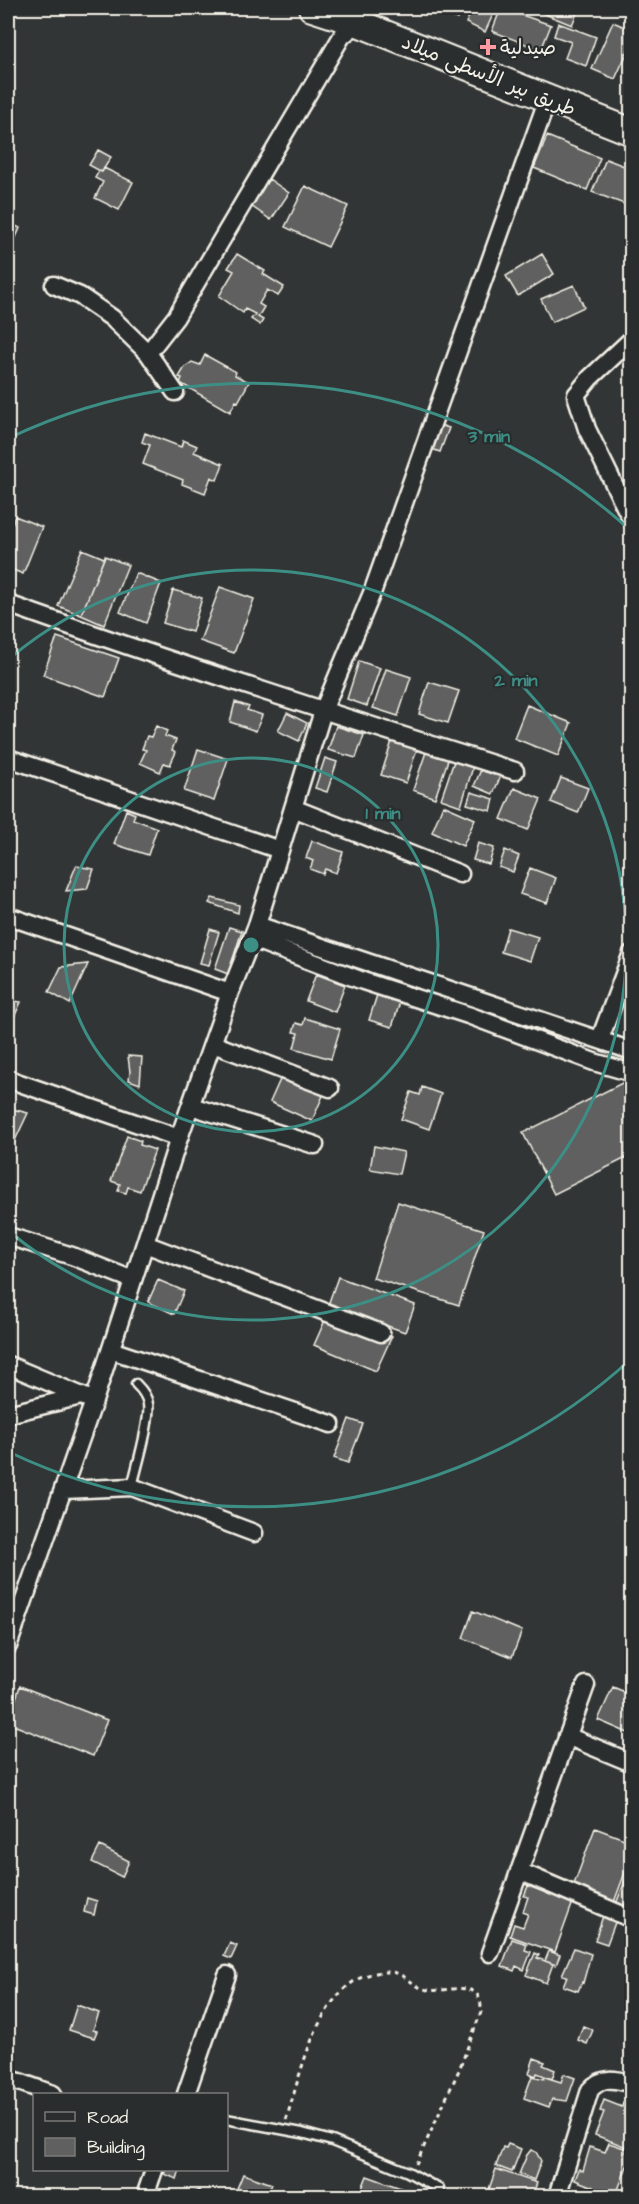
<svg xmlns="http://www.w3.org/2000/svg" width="639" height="2204" font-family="'Architects Daughter','Playpen Sans Arabic',sans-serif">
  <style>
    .building { fill: #5f605f; stroke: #f4f1e8; stroke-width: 1.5 }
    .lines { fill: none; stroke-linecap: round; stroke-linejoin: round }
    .lane-casing { stroke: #f4f1e8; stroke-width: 13 }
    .street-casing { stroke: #f4f1e8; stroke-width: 21 }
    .primary-casing { stroke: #f4f1e8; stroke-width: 30 }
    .path { stroke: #f4f1e8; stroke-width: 3; stroke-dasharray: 4.5 4.5; stroke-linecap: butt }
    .lane { stroke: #2a2d2e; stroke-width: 8 }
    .street { stroke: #2a2d2e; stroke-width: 16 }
    .primary { stroke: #2a2d2e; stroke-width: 26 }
    .ring { fill: none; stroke: #3d8f86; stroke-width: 3 }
    .poi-dot { fill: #ff9aa2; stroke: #2a2d2e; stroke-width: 2 }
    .labels { text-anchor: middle; stroke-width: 4.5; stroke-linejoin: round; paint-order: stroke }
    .poi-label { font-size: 20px; fill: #f4f1e8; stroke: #2a2d2e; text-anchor: start }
    .street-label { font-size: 20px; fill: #f4f1e8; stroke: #2a2d2e }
    .centre { fill: #3d8f86; stroke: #2a2d2e; stroke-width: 3 }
    .ring-label { font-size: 18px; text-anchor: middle; font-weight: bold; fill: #3d8f86; stroke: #2a2d2e; stroke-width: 4.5; stroke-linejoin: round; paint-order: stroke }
  </style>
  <rect width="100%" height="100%" fill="#323535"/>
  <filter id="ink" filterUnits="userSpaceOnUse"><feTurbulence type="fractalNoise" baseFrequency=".0167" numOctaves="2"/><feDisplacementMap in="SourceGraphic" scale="12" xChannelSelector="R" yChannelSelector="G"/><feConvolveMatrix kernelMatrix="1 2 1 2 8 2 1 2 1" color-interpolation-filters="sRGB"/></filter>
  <g filter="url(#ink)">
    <path class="building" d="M436,8H463L458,19L435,10Z
      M473,8H496L485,32L466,23Z
      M501,8L551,25L541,50L492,31Z
      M530,8H579L572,25Z
      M613,22L632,30V42L615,79L592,69Z
      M558,23L596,37L586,66L565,58L571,42L554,36Z
      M547,136L600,158L587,190L534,168Z
      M98,150L111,157L102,172L89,165Z
      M606,159L632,169V207L592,192Z
      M104,168L133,182L119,210L95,198L103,182L95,178L99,171L102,172Z
      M269,179L289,193L271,220L251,206Z
      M305,186L348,206L328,247L285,227Z
      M8,222L20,228L8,256Z
      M237,254L265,271L263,274L284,287L278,296L267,290L259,304L264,307L258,317L263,320L260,325L251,319L255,314L245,309L243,313L219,296L234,271L228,268Z
      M542,254L554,274L518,296L506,276Z
      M574,285L584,307L552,322L541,299Z
      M205,355L236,372L235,375L249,382L238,402L236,401L230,412L180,383L182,378L179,377L185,367L192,362L200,365Z
      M437,424L449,428L440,452L429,448Z
      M145,433L181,447L183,440L197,446L194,452L223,464L217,480L211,477L205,493L182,484L183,480L143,464L150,445L142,442Z
      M15,516L42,527L23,574L8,568V535Z
      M82,549L104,558L81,615L58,606Z
      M105,556L128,565L104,625L81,615Z
      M136,573L161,583L146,623L120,612Z
      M220,587L254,599L234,653L200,641Z
      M173,590L202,598L192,632L163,623Z
      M57,637L119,658L105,697L43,675Z
      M359,661L380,668L367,706L347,699Z
      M386,669L411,677L398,716L373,708Z
      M429,682L459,691L448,723L419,714Z
      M235,702L249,707L247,710L262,715L256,731L230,722Z
      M527,705L571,723L558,756L514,738Z
      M287,713L307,723L299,741L278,731Z
      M156,726L167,731L165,736L176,740L172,750L176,752L170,765L164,763L160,772L140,763L146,750L142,749L147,736L151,737Z
      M336,726L364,735L356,758L328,750Z
      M392,741L417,749L406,783L381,775Z
      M198,749L228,759L214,801L184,791Z
      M427,749L449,757L435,798L413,790Z
      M325,758L337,762L327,792L315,788Z
      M455,758L474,764L461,806L441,799Z
      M483,765L502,773L493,794L474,786Z
      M561,778L588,788L578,813L551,802Z
      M514,788L541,799L528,830L501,819Z
      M471,792L494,799L491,811L467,804Z
      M443,805L475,819L463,846L432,832Z
      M126,810L135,814L133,819L157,828L148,855L114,844Z
      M312,841L343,852L336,873L325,869L323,874L310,869L313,861L306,858Z
      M478,843L494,848L489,864L473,860Z
      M505,850L519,856L513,872L499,867Z
      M76,866L94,869L87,889L66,891Z
      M530,868L556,878L547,903L520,894Z
      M212,898L239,905L238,913L209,903Z
      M229,927L242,931L228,974L215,969Z
      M508,928L538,937L530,961L501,952Z
      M210,929L219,932L209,965L200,963Z
      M88,964L70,1004L49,992L61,967Z
      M316,974L345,985L335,1012L306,1001Z
      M377,995L400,1002L392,1027L369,1020Z
      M8,1000L21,1002L10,1026L8,1025Z
      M305,1018L340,1029L331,1059L294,1048L298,1033L293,1032L296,1023L303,1025Z
      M128,1056L142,1057L140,1084L129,1080L130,1072Z
      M283,1073L325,1091L312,1121L270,1102Z
      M628,1080L632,1088V1155L554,1194L523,1133Z
      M422,1087L441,1094L429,1129L401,1119L411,1092L420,1095Z
      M8,1108L28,1113L11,1149L8,1146Z
      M127,1136L141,1141L140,1145L155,1150L140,1191L128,1187L126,1193L118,1191L120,1184L111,1181Z
      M374,1146L404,1152L399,1174L370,1169Z
      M398,1202L484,1230L459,1305L373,1278Z
      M338,1277L415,1305L405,1332L328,1305Z
      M158,1280L184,1291L174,1314L148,1302Z
      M330,1309L392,1336L376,1371L314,1345Z
      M632,1377V1399L624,1395Z
      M349,1419L363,1424L348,1463L334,1458Z
      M473,1611L522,1631L512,1657L463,1638Z
      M20,1686L107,1720L93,1756L8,1723Z
      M613,1687L632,1695V1725L628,1733L598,1720Z
      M595,1828L632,1842V1854L614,1902L573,1887Z
      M100,1846L129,1861L122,1877L92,1862Z
      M632,1864V1912L615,1906Z
      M528,1886L573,1902L555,1952L510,1936L514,1924L523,1927L528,1914L523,1912L528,1897L524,1896Z
      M87,1898L97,1901L94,1915L84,1912Z
      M603,1916L616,1920L607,1944L595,1940Z
      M512,1939L527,1944L525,1950L531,1952L524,1970L516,1966L514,1971L502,1966Z
      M230,1943L237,1946L231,1959L224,1956Z
      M574,1948L591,1954L583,1983L582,1982L578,1991L563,1986L567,1976L562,1975Z
      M549,1951L560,1955L556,1965L545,1961Z
      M535,1953L539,1955L537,1958L553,1964L546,1983L526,1975Z
      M77,2005L99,2013L93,2030L97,2031L94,2038L69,2030Z
      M583,2026L593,2030L587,2044L578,2040Z
      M534,2058L545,2062L543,2065L555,2070L552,2079L537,2073L536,2076L529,2073Z
      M564,2074L575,2078L567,2101L552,2099L549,2107L524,2098L532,2076L544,2079L545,2077L561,2082Z
      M604,2100L622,2107L623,2103L632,2107V2149L595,2135L604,2112L600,2111Z
      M609,2143L627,2149L626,2152L632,2155V2168L627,2166L616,2195L610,2193L609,2196H606L591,2191L593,2187L575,2180L579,2169L583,2171L590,2147L605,2152Z
      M508,2144L521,2149L512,2172L496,2166L503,2147L506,2148Z
      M531,2150L536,2152L541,2161L534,2180L519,2174L527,2155Z
      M496,2169L537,2183L532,2196H510L489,2189Z
      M166,2170H180L177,2179L164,2174Z
      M243,2174L272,2184L268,2194L272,2196H234Z
      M367,2176L409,2191L407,2196H359Z
      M199,2190L202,2196H185Z"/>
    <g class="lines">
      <g class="lane-casing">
        <path id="lane" d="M132,1487C136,1469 151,1420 148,1404C147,1396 141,1389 136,1384
          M226,2119L302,2133L332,2141L408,2172L439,2189"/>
      </g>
      <g class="street-casing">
        <path id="street" d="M54,285L80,296L112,318L148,353L175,392
          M632,339L590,378L576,395L587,429L632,521
          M148,353L176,317L342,36L358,23
          M8,604C175,664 345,718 515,771
          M8,758L280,850
          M293,808L460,874
          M8,916L230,993
          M257,925L632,1051
          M252,939L363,981L468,1015L594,1062L632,1073
          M600,1039L632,953
          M213,1044L330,1088
          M8,1079L179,1138
          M191,1106L315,1145
          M8,1236L72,1256L133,1280
          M145,1244L381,1333
          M111,1350L331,1424
          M8,1365L94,1401
          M8,1414L81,1396
          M63,1490L132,1487L254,1533
          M8,1646L94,1401L179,1138L230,993L257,925L323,711L372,593L548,98
          M567,1736L632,1763
          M519,1871L632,1919
          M490,1953L586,1685
          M8,2078L53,2094
          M186,2094L227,1975
          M145,2196L154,2170
          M559,2196V2190L590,2090C602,2076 615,2079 632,2084"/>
      </g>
      <g class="primary-casing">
        <path id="primary" d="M312,8L358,23L632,132"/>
      </g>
      <path class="path" d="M286,2120C300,2076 313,2010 353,1982C364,1974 389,1968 401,1975C411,1980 417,1989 429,1990C448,1993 483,1976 481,2012L459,2070L416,2164"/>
      <use href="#lane" class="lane"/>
      <use href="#street" class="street"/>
      <use href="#primary" class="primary"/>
    </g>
  </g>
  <g class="ring">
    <circle cx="251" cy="945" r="187"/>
    <path d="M10 658A375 375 0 1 1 10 1232"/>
    <path d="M631 1359A562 562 0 0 1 9 1452M9 438A562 562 0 0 1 631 531"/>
  </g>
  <path class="poi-dot" d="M485 38h6v6h6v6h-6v6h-6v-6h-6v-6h6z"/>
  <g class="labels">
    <g class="poi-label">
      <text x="500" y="54">صيدلية</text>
    </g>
    <g class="street-label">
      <text transform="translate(489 75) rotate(22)" y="7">طريق بير الأسطى ميلاد</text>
    </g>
  </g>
  <circle cx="251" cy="945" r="9" class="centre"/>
  <g class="ring-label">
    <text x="489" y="442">3 min</text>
    <text x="516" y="686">2 min</text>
    <text x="383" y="819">1 min</text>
  </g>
  <rect width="639" height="2204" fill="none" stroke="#2a2d2e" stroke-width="30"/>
  <rect x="15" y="15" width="609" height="2174" fill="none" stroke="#f4f1e8" stroke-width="2" filter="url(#ink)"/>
  <rect x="33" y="2093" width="195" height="78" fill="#2a2d2e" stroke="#7b7b78" stroke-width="1.5"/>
  <rect x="45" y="2112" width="30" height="9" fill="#2a2d2e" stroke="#7b7b78" stroke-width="1.5"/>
  <text x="87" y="2123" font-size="18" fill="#f4f1e8">Road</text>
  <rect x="45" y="2138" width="30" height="18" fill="#5f605f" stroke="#7b7b78" stroke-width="1.5"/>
  <text x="87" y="2153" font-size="18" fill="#f4f1e8">Building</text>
</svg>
